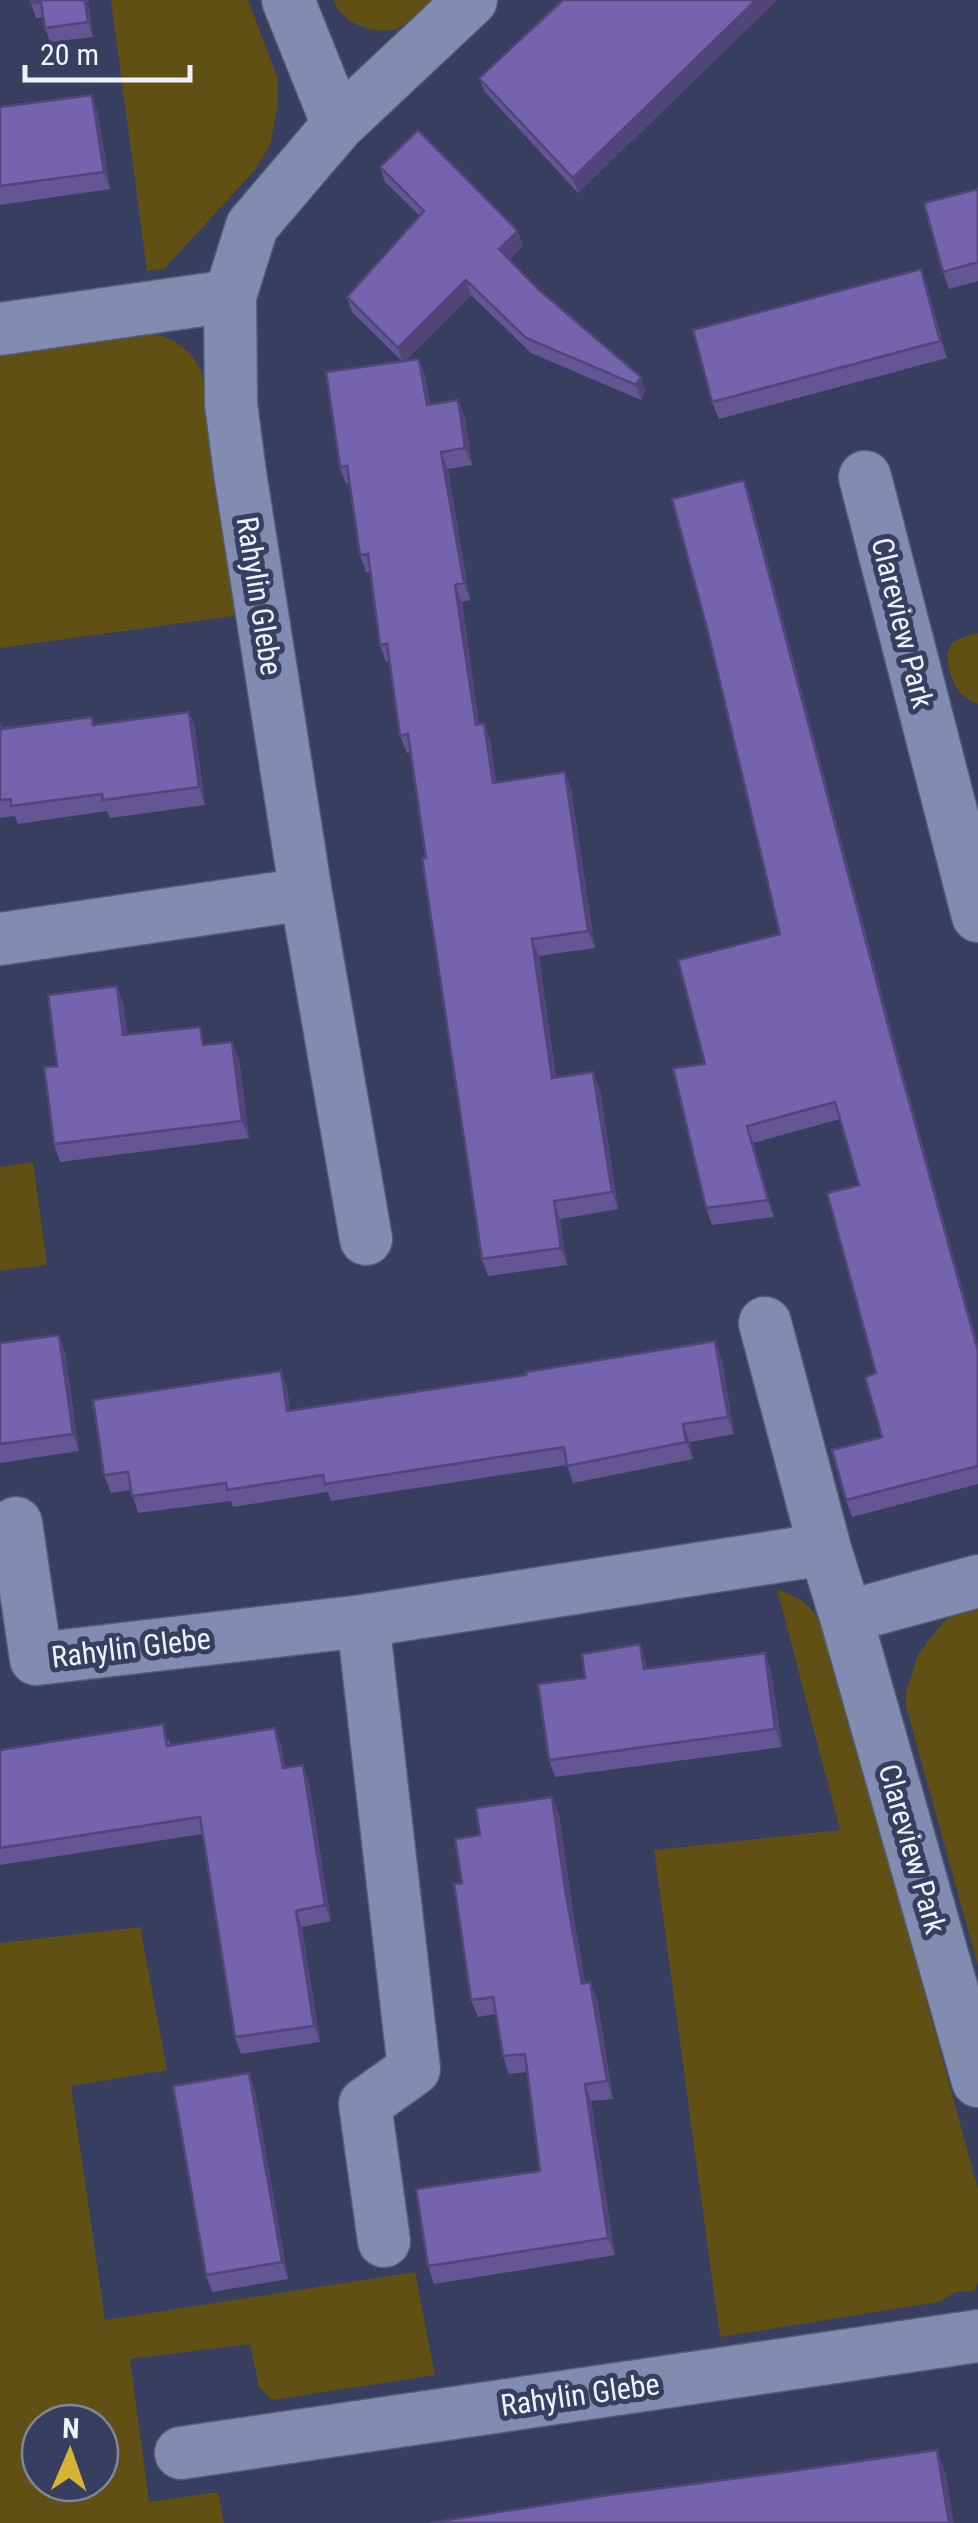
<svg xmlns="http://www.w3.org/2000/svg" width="978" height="2523" font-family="'Roboto Condensed',sans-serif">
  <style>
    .green { fill: #615014; fill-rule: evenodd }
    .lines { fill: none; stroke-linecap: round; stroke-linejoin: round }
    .street-casing { stroke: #545a73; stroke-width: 55 }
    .street { stroke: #828cb0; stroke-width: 52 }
    .wall { fill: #645595 }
    .shaded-wall { fill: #514579 }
    .building { fill: #7463ad; stroke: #514579; stroke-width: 2.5 }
    .labels { text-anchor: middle; stroke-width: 10; stroke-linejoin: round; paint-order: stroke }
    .street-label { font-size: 30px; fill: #edf1fd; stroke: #373e5f }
  </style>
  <rect width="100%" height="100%" fill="#373e5f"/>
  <path class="green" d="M111,0H248L278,79L277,108L270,145L254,171L164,269L147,271Z
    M333,0H447C439,3 430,5 423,9C414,15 407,25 396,29C373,36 341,22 333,0Z
    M149,332C177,341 185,344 201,370L240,615L0,648V353Z
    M978,633V704C970,701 963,697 958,690C951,678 941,652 954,642C960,637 971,635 978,633Z
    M33,1162L47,1265L0,1271V1167Z
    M777,1589C803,1599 812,1605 825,1631L978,2189V2283L974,2291L956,2292L938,2302L720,2337L654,1850L840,1830Z
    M978,1609V1966L906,1706V1692L918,1654L946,1619Z
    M140,1927L167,2070L71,2086L105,2320L415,2272L435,2375L272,2400L259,2387L250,2344L130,2359L149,2502L218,2492L224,2523H0V1943ZM40,2423H100V2483H40Z"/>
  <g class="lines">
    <g class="street-casing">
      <path id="street" d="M288,0L338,125
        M0,329L230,296
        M865,477L978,916
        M0,939L306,894
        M366,1239L306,894L240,473L231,404L230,296L252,226L338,125L471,0
        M765,1323L825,1549L846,1617L978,2081
        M16,1523L36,1659L363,1621L825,1549
        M846,1617L978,1581
        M363,1621L414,2069L365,2104L384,2241
        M181,2453L978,2336"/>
    </g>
    <use href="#street" class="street"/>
  </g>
  <path class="wall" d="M30,0H88L93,37L50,42L45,28L43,17L36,18Z
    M563,0H777L578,193L485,92L479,78Z
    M0,107L98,113L110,189L0,205Z
    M380,167L523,246L509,259L538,289L646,391L641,400L531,353L471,295L405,361L419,359L425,376L430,404L458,400L465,418L472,465L448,469L470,600L462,602L475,696L479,724L484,723L490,740L496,783L565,772L571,789L595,948L539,956L556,1078L600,1089L618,1209L560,1219L567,1265L488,1276L482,1259L411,752L407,753L400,736L389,661L386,662L380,645L370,572H366L360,555L349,483L346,484L340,467L402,361L352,312L347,297L420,216L385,182Z
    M978,189V281L949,289L943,272Z
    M921,269L927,286L947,358L719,419L712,402Z
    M744,480L750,496L898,1056L978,1346V1484L852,1517L846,1500L882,1437L859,1185L840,1119L753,1143L774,1217L712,1225L706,1208L705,1064L780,934Z
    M189,712L195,729L205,805L110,818L107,811L18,824L15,816L0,818V722L3,729L95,724Z
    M117,986L123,1003L127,1035L207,1045L239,1059L249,1138L60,1162L54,1144L57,1066Z
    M0,1343L65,1352L79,1451L0,1463Z
    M722,1359L734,1434L690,1442L693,1459L573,1483L567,1465L331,1501L328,1492L233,1507L231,1501L138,1513L131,1490L111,1493L104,1475L281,1371L287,1388L290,1411Z
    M640,1644L647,1669L771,1670L782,1747L555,1777L549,1760L585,1678Z
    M169,1740L170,1745L281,1744L285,1768L309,1782L331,1921L302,1927L320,2042L241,2054L235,2037L203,1834L0,1865V1750Z
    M552,1797L559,1814L572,1907L585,1983L590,1982L597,1999L613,2099L591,2101L615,2255L434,2284L428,2266L540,2171L527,2072L509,2074L503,2056L496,2014L478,2017L471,2000L462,1883L480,1835Z
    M249,2073L255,2091L288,2279L212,2292L206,2275Z"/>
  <path class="shaded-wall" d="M85,0H88L93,37L88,22Z
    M756,0H777L578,193L573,178Z
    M92,95L98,113L110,189L104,172Z
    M518,231L523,246L505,264L499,249Z
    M921,269L927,286L947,358L940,341Z
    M466,280L471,295L403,363L398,348Z
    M419,359L425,376L433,422L427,405Z
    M641,377L646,391L641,400L636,385Z
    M458,400L465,418L472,465L465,448Z
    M441,452L448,469L470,600L464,583Z
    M744,480L750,496L898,1056L978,1346V1351L892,1040Z
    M455,585L462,602L482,742L476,725Z
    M189,712L195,729L205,805L199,787Z
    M484,723L490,740L499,800L493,783Z
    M565,772L571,789L595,948L588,931Z
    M532,939L539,956L558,1096L552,1078Z
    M117,986L123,1003L130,1053L123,1035Z
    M232,1042L239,1059L249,1138L242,1121Z
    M593,1072L600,1089L618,1209L612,1192Z
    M747,1126L753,1143L774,1217L768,1200Z
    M554,1201L560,1219L567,1265L561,1248Z
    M59,1335L65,1352L79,1451L73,1434Z
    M715,1341L722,1359L734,1434L728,1417Z
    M281,1371L287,1388L293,1429L287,1411Z
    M683,1424L690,1442L693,1459L686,1442Z
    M640,1644L646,1662L650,1687L644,1669Z
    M765,1653L771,1670L782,1747L775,1729Z
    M275,1728L281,1744L288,1784L283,1768Z
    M303,1765L309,1782L331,1921L325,1905Z
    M552,1797L559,1814L572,1907L588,2001L582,1984L565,1889Z
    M296,1911L302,1927L320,2042L314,2026Z
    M590,1982L597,1999L613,2099L607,2081Z
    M249,2073L255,2091L288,2279L282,2262Z
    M585,2084L591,2101L615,2255L608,2238Z
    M937,2450L946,2474L954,2523H949Z"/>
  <path class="building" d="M30,0H85L88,22L45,28L41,2L31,3Z
    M563,0H756L573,178L479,78Z
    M92,95L104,172L0,186V107Z
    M418,130L518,231L499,249L538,289L641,377L636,385L526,338L466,280L398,348L347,297L424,211L380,167Z
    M978,189V262L943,272L924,203Z
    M921,269L940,341L712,402L693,330Z
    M419,359L427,405L458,400L465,448L441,452L464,583L455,585L469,679L476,725L484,723L493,783L565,772L588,931L532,939L552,1078L593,1072L612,1192L554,1201L561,1248L482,1259L422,858H426L408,734L400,736L387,644L380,645L368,554L360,555L347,466L340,467L326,372Z
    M744,480L892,1040L978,1351V1466L846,1500L832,1450L882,1437L865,1377L876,1373L827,1193L859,1185L835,1102L747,1126L768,1200L706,1208L673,1068L705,1064L678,960L780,934L708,632L672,499Z
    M189,712L199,787L103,800L102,794L11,806V799L0,800V722L1,729L92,717L93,725Z
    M117,986L123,1035L200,1027L203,1045L232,1042L242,1121L54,1144L44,1067L57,1066L48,995Z
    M59,1335L73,1434L0,1444V1343Z
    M715,1341L728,1417L683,1424L686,1442L567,1466L564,1447L325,1484L323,1475L227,1490L226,1483L132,1496L128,1472L104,1475L93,1400L281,1371L287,1411L526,1375V1372Z
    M640,1644L644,1669L765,1653L775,1729L549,1760L538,1684L585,1678L582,1654Z
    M163,1724L167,1746L275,1728L283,1768L303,1765L325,1905L296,1911L314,2026L235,2037L200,1817L0,1848V1750Z
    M552,1797L565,1889L582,1984L590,1982L607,2081L585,2084L608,2238L428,2266L416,2189L540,2171L525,2054L503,2056L493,1997L471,2000L454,1884L462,1883L455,1839L480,1835L476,1808Z
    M249,2073L282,2262L206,2275L173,2086Z
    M937,2450L949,2523H429L608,2495L792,2471Z"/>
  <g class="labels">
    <g class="street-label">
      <text transform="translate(259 596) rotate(81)" y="10">Rahylin Glebe</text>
      <text transform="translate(902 623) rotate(76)" y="10">Clareview Park</text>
      <text transform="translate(131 1648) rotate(-7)" y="10">Rahylin Glebe</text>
      <text transform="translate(912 1849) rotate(74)" y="10">Clareview Park</text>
      <text transform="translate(580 2395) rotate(-8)" y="10">Rahylin Glebe</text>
    </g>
  </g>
  <g transform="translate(70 2453) rotate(2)"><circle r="48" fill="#373e5f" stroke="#80869e" stroke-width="2.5"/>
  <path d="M0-8L18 38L0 25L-18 38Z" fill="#d7b434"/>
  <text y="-15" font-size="28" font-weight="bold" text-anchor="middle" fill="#edf1fd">N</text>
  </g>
  <path d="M25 65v15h165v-15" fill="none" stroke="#edf1fd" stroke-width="5"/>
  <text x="40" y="65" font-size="30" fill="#edf1fd" stroke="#373e5f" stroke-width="8" paint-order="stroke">20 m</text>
</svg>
